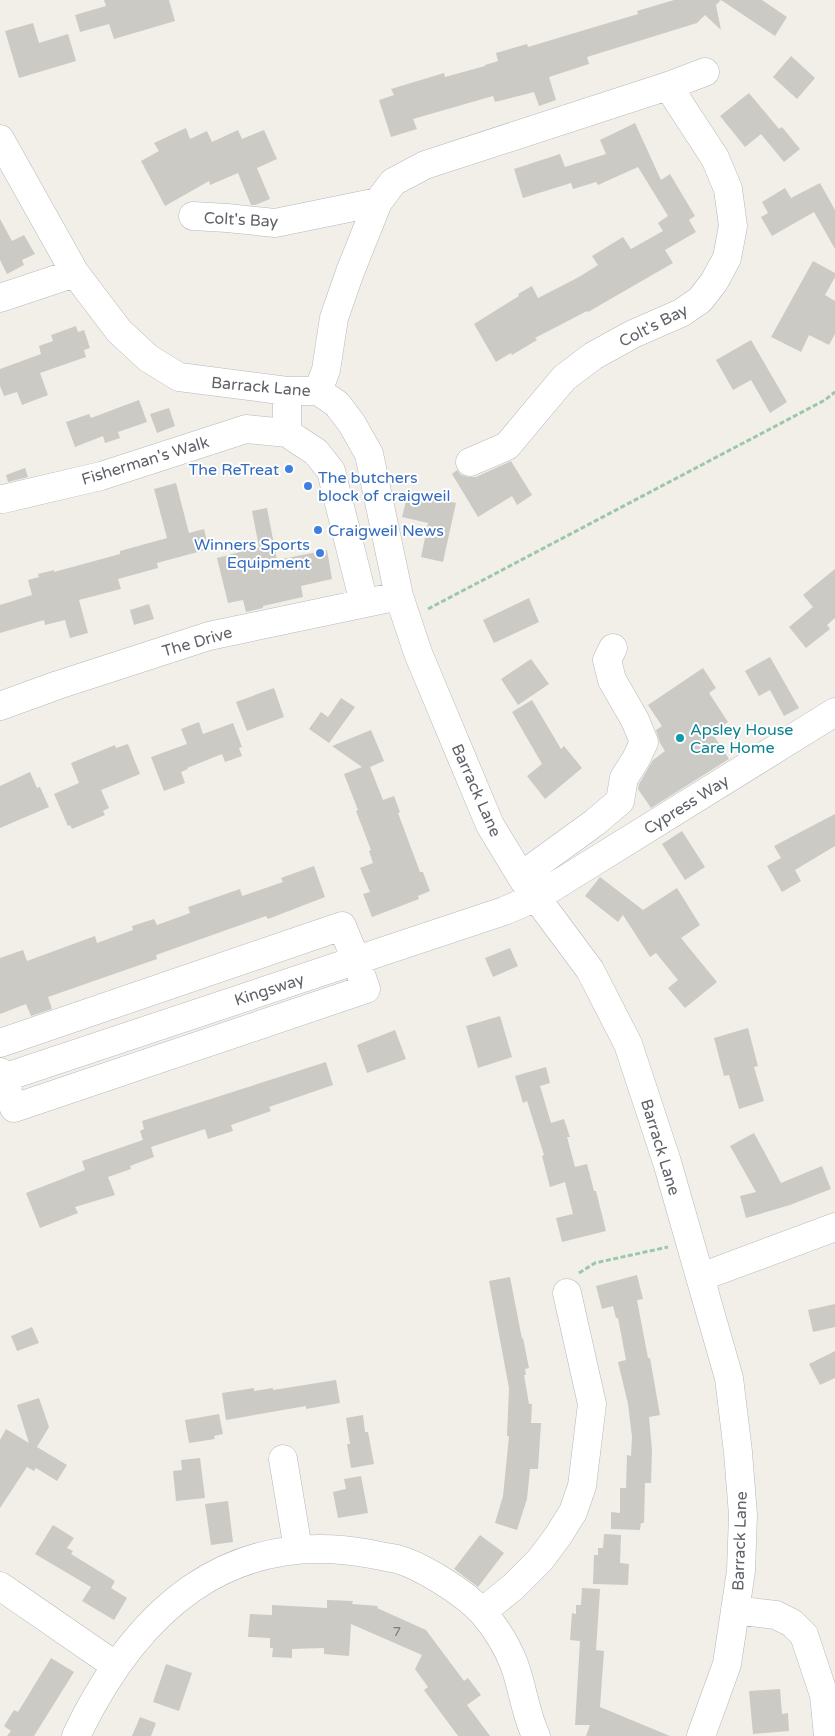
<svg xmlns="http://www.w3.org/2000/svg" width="835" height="1736" font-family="'Varela Round',sans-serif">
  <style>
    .building { fill: #cccac5 }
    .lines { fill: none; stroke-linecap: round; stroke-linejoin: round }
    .minor-casing { stroke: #b5b8bc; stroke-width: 29 }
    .path { stroke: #9cc7a9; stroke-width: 3; stroke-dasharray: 5 2.5; stroke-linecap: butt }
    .minor { stroke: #fff; stroke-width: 28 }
    .shop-dot { fill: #3f7fe0; stroke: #fff; stroke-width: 2 }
    .culture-dot { fill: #0f9aa8; stroke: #fff; stroke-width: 2 }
    .labels { text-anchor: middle; stroke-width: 4; stroke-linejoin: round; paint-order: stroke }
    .number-label { font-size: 14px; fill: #7a7d7f }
    .street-label { font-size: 16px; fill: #5f6368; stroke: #fff }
    .shop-label { font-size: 16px; fill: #366cbe; stroke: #fff; text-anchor: end }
    .culture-label { font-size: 16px; fill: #0d838f; stroke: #fff; text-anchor: start }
  </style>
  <rect width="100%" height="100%" fill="#f1efe8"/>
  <path class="building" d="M104,0H169L175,21L114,39L109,24L80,32L75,15L106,6Z
    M674,0H721L716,5L721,30L705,15L697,23L587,57L589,64L549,77L556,100L539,106L534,92L495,102L493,96L413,119L417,129L391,137L379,100L394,95L391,89L444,73L445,77L485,66V65L498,61L496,53L527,44L528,47L638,14L637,11Z
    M721,0H762L787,17L775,36Z
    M33,23L39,43L68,34L76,61L19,78L5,31Z
    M791,56L815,78L797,99L773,77Z
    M749,93L779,129L782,127L800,149L784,162L761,134L745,147L720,116Z
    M635,123L661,180L670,174L695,216L689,220L696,232L665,250L673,263L588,312L587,311L535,338L537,340L512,355L511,353L496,362L474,324L519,296L518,294L532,286L538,298L579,277L598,265L592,256L623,237L631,249L663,231L658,223L668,216L638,167L598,185L596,182L573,189L571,183L523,198L514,169L560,154L565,167L606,154L600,140Z
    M186,128L190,139L207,131L212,142L238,130L242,139L264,130L277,159L257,168L270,199L255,205H251L238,173L210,185L209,181L165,206L141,161L159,151L154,143Z
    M820,183L835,210V249L814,212L772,236L761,217L768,213L762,202L785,188L791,198Z
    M0,219L12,241L24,235L35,254L22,260L24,265L7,274L0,260Z
    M813,261L835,273V277L825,295L835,301V334L829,345L809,335L801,352L771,337Z
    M76,326L78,332L84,330L90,348L84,350L86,357L40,373L48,395L22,405L17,392L4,396L0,386V369L41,354L39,346L53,341L51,335Z
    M751,340L787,402L770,413L751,380L733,390L716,360Z
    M139,400L147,422L118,432L120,438L105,443L103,436L75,447L66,422L89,414L91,418Z
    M169,408L175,426L157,433L150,414Z
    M511,461L532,495L517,505L512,496L478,517L452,474L457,470L461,475L468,477H476Z
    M25,468L28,477L8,482L6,475Z
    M176,483L189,533L204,529L209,549L157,563L158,568L118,579L121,589L79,600L88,633L70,638L65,620L45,625L44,620L0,633V605L32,595L28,580L39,577L38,574L54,570V572L120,554V551L167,538L154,489Z
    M408,493L456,503L443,562L421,557L428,523L402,517Z
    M267,508L277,560L327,550L332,579L301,586L303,597L263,606V608L246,612L243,600L228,603L217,558L259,547L252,511Z
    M835,569V618L827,625L830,629L806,648L789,627L813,607L803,595Z
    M529,598L539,622L494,643L483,620Z
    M149,604L154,619L134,625L130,610Z
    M770,657L799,708L784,716L770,690L759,696L745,671Z
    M531,659L549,684L518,705L501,679Z
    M703,668L716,688L709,693L728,722L712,733L729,759L651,808L638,789L639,784L653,760L665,751L660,743L656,730L662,726L648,705Z
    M274,688L284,717L247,731L236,702Z
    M341,698L355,707L329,743L309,729L321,712L328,717Z
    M532,700L561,749L564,746L582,768L545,799L527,776L542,764L512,712Z
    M199,722L203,734L233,723L242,747L239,748L242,756L225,762L222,754L187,768L188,769L181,772L185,783L164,791L151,757L187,744L181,729Z
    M371,730L384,761L370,767L383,800L394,796L400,812L398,813L420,872H423L430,891L418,896L419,899L372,917L363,894L370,892L360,868L373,863L369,851L371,850L356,811L358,810L344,774L362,767L332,746Z
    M128,744L140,774L101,790L109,808L103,811L105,815L72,829L70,825L68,826L54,794L79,783L71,763L115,745L116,748Z
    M30,772L37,788L40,787L49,807L0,828V786Z
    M835,814V846L795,870L801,881L782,892L767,866L781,858L774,846Z
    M682,831L705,867L685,880L662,844Z
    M314,866L325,897L268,919L266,916L156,955L157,959L48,997L52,1009L31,1016L26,1004L0,1014V958L23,950L27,961L95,936L97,943L133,930L132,926L154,919L157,925L190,913L188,907L240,889L242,896L283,882L281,878Z
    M600,877L643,910L677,888L700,925L681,938L717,982L685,1008L668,988L678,980L656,953L650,957L623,915L618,922L585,896Z
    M510,948L518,966L493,977L485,958Z
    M500,1016L512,1057L478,1068L466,1026Z
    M748,1028L758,1066L754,1067L764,1101L739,1109L729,1075L724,1076L714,1038Z
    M395,1030L406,1059L367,1073L357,1045Z
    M326,1062L333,1085L269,1107L271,1111L231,1125L233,1131L208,1139L205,1129L151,1147L154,1157L130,1166L131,1169L108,1177L115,1195L75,1207L78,1213L40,1228L26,1193L85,1170L82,1161L143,1140L140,1131L144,1129L142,1121Z
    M546,1067L550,1083L540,1086L551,1123L564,1119L570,1137H567L575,1167L587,1164L594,1191H596L606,1231L562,1242L556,1218L573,1214L565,1182L550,1187L542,1156L544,1155L527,1101L523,1103L515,1076Z
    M754,1133L781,1183L822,1166L831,1189L790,1205L746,1218L740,1196L756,1192L730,1146Z
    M637,1275L643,1299L637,1300L648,1358H650L660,1415L649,1417L652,1450L651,1483H645L644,1523H641L640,1530L611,1529V1512L620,1513V1488H626L627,1455L631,1456L632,1437L628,1404L618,1362L626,1360L618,1318H616L613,1306L602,1309L596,1286Z
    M510,1277L522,1339L523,1338L529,1368L525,1369L526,1375H524L529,1404H532L531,1423H541L538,1469H530L527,1499L517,1530L495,1523L503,1496L509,1436H507L509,1388L489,1281Z
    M835,1304V1327L813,1332L808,1310Z
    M32,1327L39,1343L17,1351L11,1336Z
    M835,1351V1378L820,1385L809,1364Z
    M336,1380L340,1403L306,1409V1406L226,1420L222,1393L254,1388V1391L273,1388V1390Z
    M39,1398L49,1427L37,1447L67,1465L57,1481L36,1468L34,1471L27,1467L0,1508V1440L6,1429L29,1443L17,1405Z
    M219,1414L223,1434L214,1436L215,1439L189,1443L185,1420Z
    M363,1415L365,1432H368L374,1464L351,1468L347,1444H350L346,1418Z
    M200,1458L205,1498L176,1501L173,1471L182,1470L181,1460Z
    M361,1476L368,1513L338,1518L333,1492L346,1489L344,1479Z
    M228,1501L233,1542L211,1545L205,1504Z
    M53,1525L74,1538L67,1548L73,1551L71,1554L115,1581L111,1588L127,1598L114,1620L82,1601L91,1587L35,1554Z
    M604,1534L621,1535L620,1563L629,1564L628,1585L593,1584L594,1555H598V1548H603Z
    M480,1535L504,1553L478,1587L454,1569Z
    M582,1588L600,1589L596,1650L604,1651L600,1707L670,1736H586L590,1725H575L580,1641L570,1640L572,1613L576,1614V1605H581Z
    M327,1600L353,1601L352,1604L378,1606L377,1608L426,1630L464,1681L468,1678L481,1695L467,1705L490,1736H458L424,1690L428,1687L415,1669L422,1655L351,1624L349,1656L324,1654V1648L292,1649V1658L272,1657L273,1648H270V1638L248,1637L250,1614L272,1615V1605L327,1608Z
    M51,1658L74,1672L34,1736H7L11,1731L4,1726L14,1710L18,1712Z
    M166,1664L192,1673L179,1711L153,1702Z
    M780,1689L782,1714L788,1713L789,1731L753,1734L749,1691Z
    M140,1717L156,1723L151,1736H132Z"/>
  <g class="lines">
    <g class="minor-casing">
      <path id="minor" d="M0,139L75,273L119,331L148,358L179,377L287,391H318L337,404L352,424L369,454L399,596L418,653L490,825L524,881L590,970L628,1044L667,1162L729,1378L738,1452L743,1515L741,1571L727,1664L701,1736
        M193,216L227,218L275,223L378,202
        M0,298L75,273
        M287,391V433L316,452L331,471L364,603
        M318,391L326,370L334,318L350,272L378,202L393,182L425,165L668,86L705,72
        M470,462L507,446L564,378L593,356L633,334L681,313L700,300L714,282L727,258L733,226L728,189L715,158L668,86
        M3,499L101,476L246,429L287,433
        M0,706L58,685L209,636L399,596
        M521,876L594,823L620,801L624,778L636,759L644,742L635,720L612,680L607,660L613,648
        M0,1043L342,926L356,960L366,989L14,1108L0,1072
        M0,1079L504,911L537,897L835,712
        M701,1277L835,1227
        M283,1459L298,1549
        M0,1586L116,1666
        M735,1610L776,1615L792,1623L804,1635L824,1695L828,1736
        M482,1612L513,1587L540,1560L558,1536L573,1512L582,1486L592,1404L567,1293
        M76,1736C135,1613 226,1527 371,1554C379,1556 388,1557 397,1559C422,1566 465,1593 483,1613C495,1627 507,1646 514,1664C523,1688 525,1713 536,1736"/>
    </g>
    <path class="path" d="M428,609L825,400L835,392
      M579,1273L595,1263L668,1247"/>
    <use href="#minor" class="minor"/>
  </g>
  <g class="shop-dot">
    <circle cx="289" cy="469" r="5"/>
    <circle cx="308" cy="486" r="5"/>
    <circle cx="318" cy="530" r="5"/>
    <circle cx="320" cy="553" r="5"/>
  </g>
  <circle class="culture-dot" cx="680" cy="738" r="5"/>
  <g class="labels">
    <g class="number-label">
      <text x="397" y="1636">7</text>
    </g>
    <g class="street-label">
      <text transform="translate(241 219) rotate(3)" y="6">Colt's Bay</text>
      <text transform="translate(653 325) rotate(-27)" y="6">Colt's Bay</text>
      <text transform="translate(261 386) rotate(5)" y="6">Barrack Lane</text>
      <text transform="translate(145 460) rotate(-17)" y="6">Fisherman's Walk</text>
      <text transform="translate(197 641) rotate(-16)" y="6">The Drive</text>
      <text transform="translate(477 790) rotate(66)" y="6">Barrack Lane</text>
      <text transform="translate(686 804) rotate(-32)" y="6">Cypress Way</text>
      <text transform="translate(269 989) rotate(-18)" y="6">Kingsway</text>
      <text transform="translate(661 1147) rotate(73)" y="6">Barrack Lane</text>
      <text transform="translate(739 1541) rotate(-88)" y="6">Barrack Lane</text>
    </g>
    <g class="shop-label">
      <text x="279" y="475">The ReTreat</text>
      <text x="318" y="483" text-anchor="start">The butchers<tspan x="318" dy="18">block of craigweil</tspan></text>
      <text x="328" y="536" text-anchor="start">Craigweil News</text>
      <text x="310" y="550">Winners Sports<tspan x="310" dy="18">Equipment</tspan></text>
    </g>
    <g class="culture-label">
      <text x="690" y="735">Apsley House<tspan x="690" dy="18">Care Home</tspan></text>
    </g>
  </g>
</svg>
